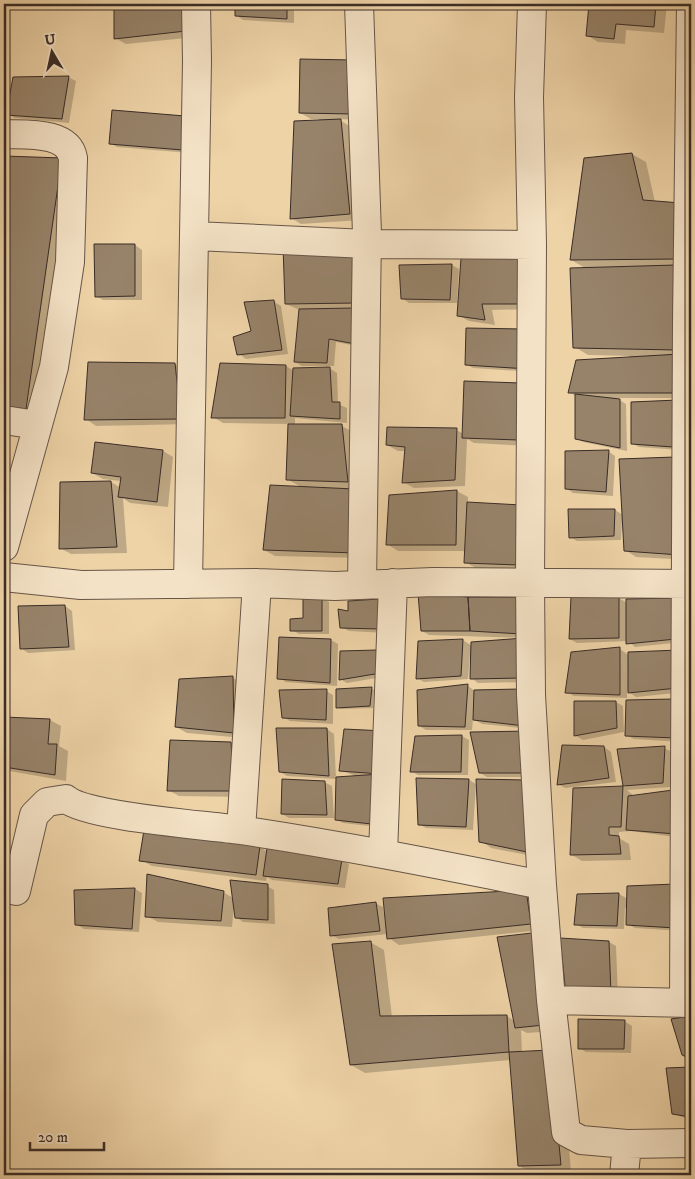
<svg xmlns="http://www.w3.org/2000/svg" width="695" height="1179" font-family="'IM FELL DW Pica',serif">
  <style>
    .shadow { fill: #0003 }
    .building { fill: #97836a; stroke: #392c27 }
    .lines { fill: none; stroke-linecap: round; stroke-linejoin: round }
    .minor-casing { stroke: #665647; stroke-width: 30 }
    .minor { stroke: #f4e2c6; stroke-width: 28 }
  </style>
  <rect width="100%" height="100%" fill="#eed3a7"/>
  <filter id="stains"><feTurbulence type="fractalNoise" baseFrequency=".004" numOctaves="4"/><feColorMatrix values="0 0 0 0 .2 0 0 0 0 .09 0 0 0 0 .02 0 0 0 .5 -.17"/></filter>
  <radialGradient id="worn" r=".72"><stop offset=".6" stop-color="#630" stop-opacity="0"/><stop offset="1" stop-color="#630" stop-opacity=".3"/></radialGradient>
  <path class="shadow" d="M115,4H193L196,37L126,44L115,38Z
    M236,4H294V23L243,20L236,15Z
    M471,4H532V9L477,7Z
    M590,4H667L664,33L626,30L625,44L598,42L588,36Z
    M301,60L363,120L338,119L351,127L361,220L301,224L291,218L319,121V119H311L300,113Z
    M68,77L76,81L69,123L15,118L8,114Z
    M113,111L190,153L117,147L110,143Z
    M632,154L646,162L655,202L691,210L683,398H616L626,404L627,451L583,442L576,438V396L569,392L630,358V356L588,355L575,347L587,269L571,260Z
    M4,157L75,168L40,416L4,411V247L11,248Z
    M135,245L142,250V300H103L96,296Z
    M353,248L362,347L336,342L334,366H326L337,373L338,404L347,408V423L295,418V425L342,426L353,432L358,487H349L364,496L366,558L275,556L264,550L301,487L287,479L289,424L223,423L213,417L286,366L294,371L326,368V366H302L295,362L300,310L286,304Z
    M462,260L535,309L492,310L495,325L469,321L458,315Z
    M452,265L459,269L457,303H409L402,298Z
    M273,301L281,306L288,354L246,359L239,354Z
    M523,330L535,372L473,368L466,364Z
    M175,364L186,370L191,424L96,426L86,419Z
    M466,382L528,446L474,443L467,439L465,486L414,488L403,482L406,451H398L387,445L456,430L464,434Z
    M633,403L680,450L639,447L632,443Z
    M163,451L173,457L168,507L130,503L123,498L127,553L71,554L60,548L111,482L121,488V481L103,479L92,473Z
    M608,451L615,456L613,496L573,493L566,488Z
    M457,491L468,497V503L529,571L476,568L465,562L466,551H398L387,544Z
    M615,510L623,515L690,560L636,557L625,550L624,520H622L621,540L577,541L570,537Z
    M419,595L520,599L529,638L429,635L422,631Z
    M322,598L329,602V634H299L292,630L304,620Z
    M619,598L627,603L683,642L635,647L628,641L577,643L570,639Z
    M65,606L72,611L75,650L28,653L21,648Z
    M349,612L387,633L349,631L341,627Z
    M331,640L338,644L337,686L286,682L279,678Z
    M463,640L472,646L529,682L478,683L471,678L472,655H470L468,679L424,682L417,678L419,643Z
    M620,649L627,654L680,652L685,692L636,697L627,691V698L574,696L567,692L572,653Z
    M341,652L388,676L347,683L340,679Z
    M233,678L243,684L244,738L187,733L176,727Z
    M468,686L475,691L531,729L482,724L473,719L472,730H426L419,726L418,691Z
    M371,688L374,690L373,708L341,709L337,707Z
    M326,691L333,695V724L290,721L283,717Z
    M627,701L683,742L634,739L626,735Z
    M616,702L623,706L624,732L583,740L576,736Z
    M4,718L50,720L61,726L59,746L68,751L66,781L4,770Z
    M327,729L334,734L336,778L358,777L340,770L385,732L387,828L343,823L336,819L337,779L287,776L280,772Z
    M472,733L534,777H487L480,773Z
    M462,736L469,740L468,775H418L411,771Z
    M231,743L241,749L244,797L179,796L168,790Z
    M604,747L611,752L616,782L565,788L558,784Z
    M664,748L672,752L670,787L627,790L682,838L631,831L619,832V838L629,844L631,860L582,861L572,855L574,790L625,787L618,751Z
    M469,780L476,784L473,830L426,828L419,824Z
    M324,782L332,786L334,818H289L282,814Z
    M536,788L538,857L491,848L481,841Z
    M260,847L268,852L341,860L349,864L345,888L272,880L267,877L266,881L152,866L141,860Z
    M4,870L10,873L7,919L4,920Z
    M267,886L274,890L275,924L243,922L236,917L234,906L232,927L158,922L147,916L223,892L233,898Z
    M135,889L142,893L139,932L84,929L76,924V891Z
    M526,892L537,898L541,930L399,945L389,938L388,934L339,939L331,935L375,903L383,907L384,914Z
    M619,894L628,899L682,931L635,928L627,924L628,908H625L624,929L583,928L576,924L578,895Z
    M499,938L554,1031L527,1033L521,1030L522,1053L561,1058L571,1171L530,1172L519,1166L511,1060L365,1073L351,1065L370,942L384,950L392,1017L507,1016L515,1021Z
    M609,942L616,946L618,997L574,998Z
    M624,1021L632,1026L631,1053L586,1052L579,1048Z
    M691,1068V1120L673,1114L668,1069Z"/>
  <path class="building" d="M114,4H183L186,31L114,39Z
    M235,4H287V19L235,16Z
    M589,4H656L654,27L616,24L614,39L586,36Z
    M300,59L353,60L352,114L299,113Z
    M69,76L62,119L6,115L13,77Z
    M112,110L185,116L183,150L109,144Z
    M341,119L350,214L290,219L294,121Z
    M632,153L643,200L681,203L678,259L570,260L584,158Z
    M4,156L62,158L26,409L4,406V246H9Z
    M94,244H135V296L95,297Z
    M283,246L353,247L356,303L285,304Z
    M461,258H525V304H482L485,320L457,316Z
    M452,264L450,300L401,299L399,265Z
    M676,265L677,350L573,348L570,268Z
    M274,300L282,350L237,355L233,337L251,331L244,302Z
    M354,308L355,344L329,339L327,363L294,362L299,309Z
    M466,328L523,329L528,369L465,365Z
    M680,354L672,393H568L576,360Z
    M88,362L175,363L181,419L84,420Z
    M220,363L286,365L285,418H211Z
    M330,367L332,402H340V419L290,416L293,368Z
    M464,381L520,383L518,440L462,438Z
    M575,394L620,399V448L575,439Z
    M678,400L673,447L631,444V402Z
    M288,424H342L348,482L286,480Z
    M387,427L457,428L455,480L402,483L405,447L386,445Z
    M95,442L163,450L157,502L118,497L121,477L91,473Z
    M609,450L606,492L565,489V451Z
    M675,457L680,555L624,551L619,459Z
    M111,481L117,547L59,549L60,482Z
    M270,485L354,489L356,553L263,550Z
    M457,490L456,545H386L389,495Z
    M467,502L521,505L518,565L464,563Z
    M568,509H615L614,536L569,538Z
    M418,593L468,597L470,631H421Z
    M303,597H322V631H290V619L303,618Z
    M468,597H520L522,634L470,631Z
    M571,597H619V638L569,639Z
    M674,598L676,639L626,644V599Z
    M379,599L380,629L340,628L338,609L348,611V601Z
    M65,605L69,647L20,649L18,606Z
    M279,637L331,639L330,683L277,679Z
    M524,638L522,678L470,679L471,642Z
    M463,639L461,676L416,679L418,641Z
    M620,647V695L565,693L571,652Z
    M377,650L381,673L339,680L340,651Z
    M680,650L678,688L628,693V652Z
    M233,676L234,733L175,727L179,679Z
    M468,684L465,727L418,726L417,690Z
    M372,687L370,706L336,708V689Z
    M327,689L326,720L282,718L279,690Z
    M520,689L525,726L473,720L474,690Z
    M673,699L676,738L625,736L626,700Z
    M574,701H616L617,728L574,736Z
    M4,717L50,719L48,744H57L55,775L4,767Z
    M276,728H327L329,776L279,772Z
    M344,729L385,731L381,774L339,771Z
    M530,731L527,773H479L470,732Z
    M462,735L461,772H410L415,736Z
    M170,740L231,742L234,791H167Z
    M562,745L604,746L609,778L557,785Z
    M665,746L663,783L623,786L617,749Z
    M381,774V825L335,820L336,777Z
    M416,778L469,779L466,827L418,825Z
    M282,779L325,781L327,815L281,814Z
    M476,779L526,780L527,852L479,842Z
    M623,786L621,827H609V835L619,836L621,854L570,855L573,788Z
    M673,790L676,834L626,830L628,796Z
    M144,830L260,846L256,875L139,861Z
    M267,848L342,859L338,884L263,876Z
    M147,874L224,891L221,921L145,917Z
    M230,880L268,884V920L235,918Z
    M675,884L676,928L626,925L627,886Z
    M135,888L132,929L75,925L74,890Z
    M526,890L531,924L387,939L383,898Z
    M619,893L617,926L574,925L577,894Z
    M376,902L380,931L330,936L328,908Z
    M532,933L544,1025L515,1028L497,937Z
    M560,938L609,941L611,994L566,995Z
    M371,941L380,1016L507,1015L509,1052L350,1065L332,944Z
    M691,1016V1059L682,1055L671,1019Z
    M578,1019L625,1020L624,1049H578Z
    M550,1050L561,1165L518,1166L509,1052Z
    M691,1067V1117L672,1114L666,1068Z"/>
  <g class="lines">
    <g class="minor-casing">
      <path id="minor" d="M359,4L367,234L362,584
        M532,4L529,97L532,245L530,583L531,695L542,885L551,1000L566,1132L581,1140L627,1144L624,1175
        M4,134C26,135 68,131 73,158L70,262L54,367L4,547
        M195,236L367,244L532,245
        M4,420L37,425
        M4,577L81,585L257,583L335,586L433,582L691,584
        M188,584L197,61L196,4
        M241,830L257,583
        M383,854L393,583
        M16,891L34,815L47,802L66,799C88,817 206,825 240,830C341,845 441,865 542,885
        M551,1000L691,1003
        M684,1003L687,322L691,4
        M627,1144L691,1143"/>
    </g>
    <use href="#minor" class="minor"/>
  </g>
  <rect width="695" height="1179" fill="none" stroke="#eed3a7" stroke-width="20"/>
  <rect x="5" y="5" width="685" height="1169" fill="none" stroke="#392c27" stroke-width="2.5"/>
  <rect x="10" y="10" width="675" height="1159" fill="none" stroke="#392c27"/>
  <g transform="translate(52 52) rotate(351)" stroke="#f4e2c6" stroke-width="4" paint-order="stroke">
  <path d="M0-4L9 19L0 12L-9 19Z" fill="#392c27"/>
  <text y="-8" font-size="14" font-weight="bold" text-anchor="middle" fill="#392c27">U</text>
  </g>
  <path d="M30 1142v8h74v-8" fill="none" stroke="#392c27" stroke-width="2.5"/>
  <text x="38" y="1142" font-size="15" fill="#392c27" stroke="#f4e2c6" stroke-width="4" paint-order="stroke">20 m</text>
  <rect width="100%" height="100%" filter="url(#stains)"/>
  <rect width="100%" height="100%" fill="url(#worn)"/>
</svg>
